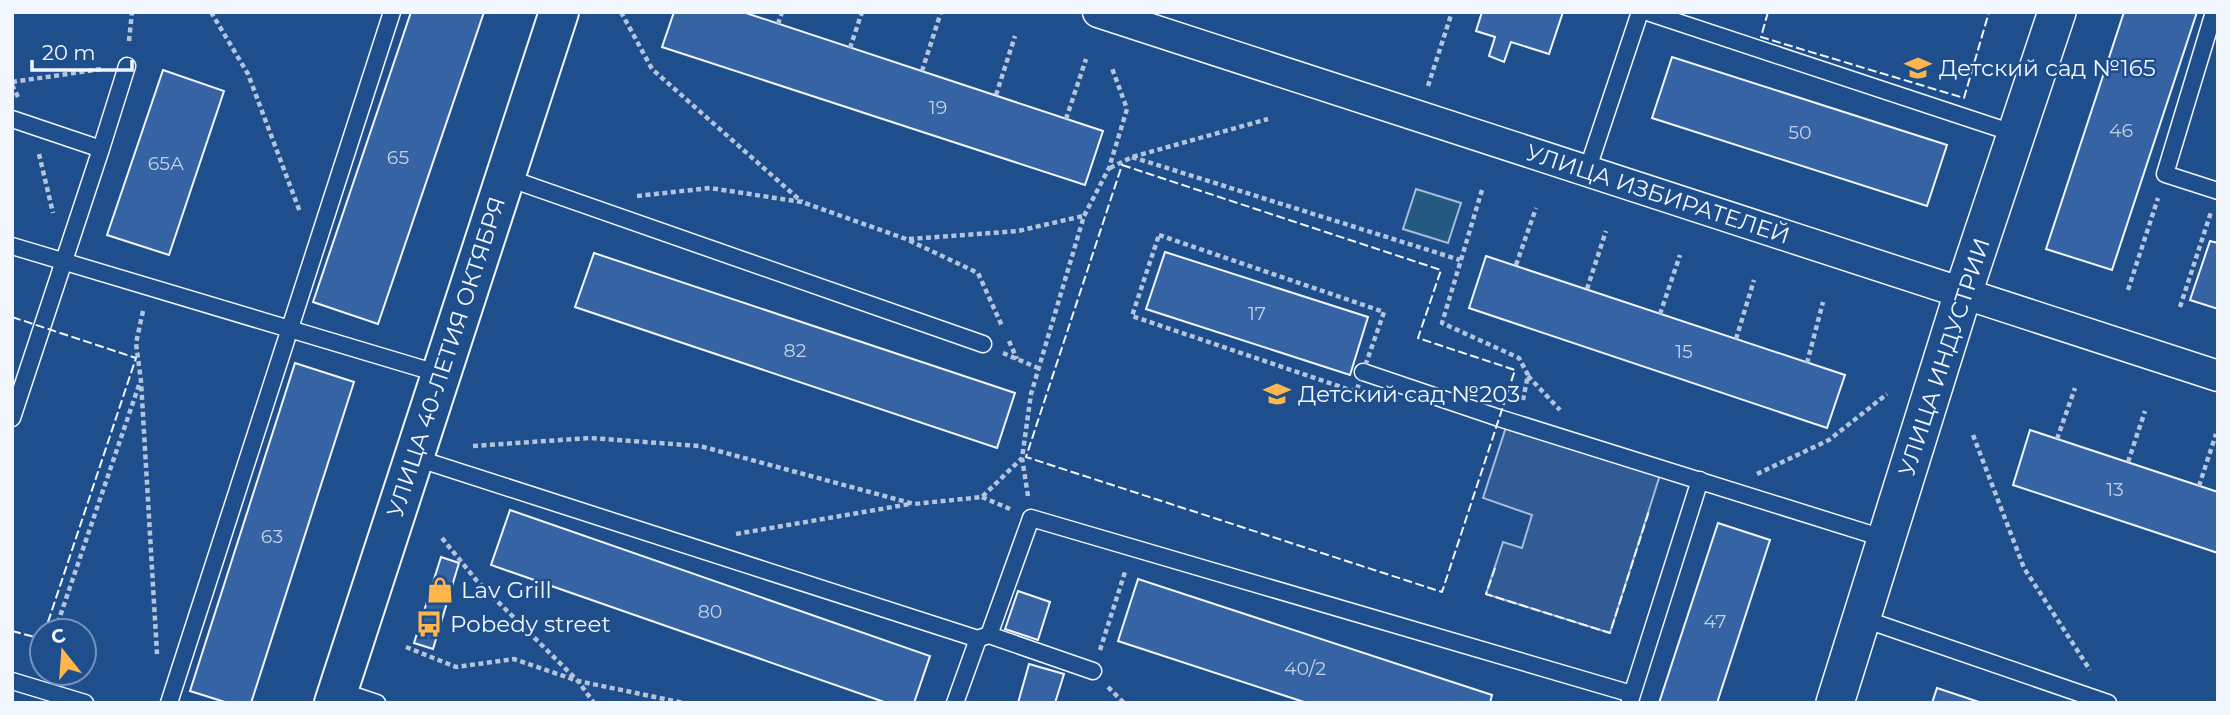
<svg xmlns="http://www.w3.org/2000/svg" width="2230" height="715" font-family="Montserrat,sans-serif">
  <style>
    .green { fill: #245a82; stroke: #a8bbd7; stroke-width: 2 }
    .parking { fill: #305b95; stroke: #a8bbd7; stroke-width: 2 }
    .building { fill: #3563a3; stroke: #f2f6ff; stroke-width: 2 }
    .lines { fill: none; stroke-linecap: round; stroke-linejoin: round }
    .service-casing { stroke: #f2f6ff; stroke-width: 19 }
    .minor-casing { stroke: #f2f6ff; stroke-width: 33 }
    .tertiary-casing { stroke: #f2f6ff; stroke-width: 40 }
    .secondary-casing { stroke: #f2f6ff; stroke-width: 42 }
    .path { stroke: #b3c4dc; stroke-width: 4.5; stroke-dasharray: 5 3.5; stroke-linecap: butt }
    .service { stroke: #1f4e8c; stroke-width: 16 }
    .minor { stroke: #1f4e8c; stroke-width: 30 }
    .tertiary { stroke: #1f4e8c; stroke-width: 37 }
    .secondary { stroke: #1f4e8c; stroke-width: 38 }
    .fence { stroke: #f2f6ff; stroke-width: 2; stroke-dasharray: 9 3.5; stroke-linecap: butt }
    .labels { text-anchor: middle; stroke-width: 5; stroke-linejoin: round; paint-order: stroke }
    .number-label { font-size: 19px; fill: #c3d1e8 }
    .poi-label { font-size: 23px; fill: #f2f6ff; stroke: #1f4e8c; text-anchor: start }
    .street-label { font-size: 23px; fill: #f2f6ff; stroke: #1f4e8c }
  </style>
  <rect width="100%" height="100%" fill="#1f4e8c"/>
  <path class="green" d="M1416,189L1461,203L1448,243L1403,229Z"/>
  <path class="parking" d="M1506,427L1660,475L1610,633L1486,594L1503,542L1522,548L1532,515L1483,498Z"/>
  <path class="building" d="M411,12H484L378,324L313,302Z
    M674,12H743L1103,131L1085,185L662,47Z
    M1482,12H1563L1549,54L1511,42L1504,62L1489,56L1495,37L1476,31Z
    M2124,12H2197L2112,270L2046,249Z
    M1672,57L1947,145L1927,206L1652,118Z
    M163,70L224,91L169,255L107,235Z
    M2210,241L2218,243V309L2190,300Z
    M1165,252L1368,317L1350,375L1146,309Z
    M594,253L1015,393L997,448L575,307Z
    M1486,256L1845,375L1827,428L1469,308Z
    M295,363L354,382L251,703H228L190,691Z
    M2030,430L2218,492V553L2013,485Z
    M510,510L930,656L914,703H887L491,565Z
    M1718,523L1770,540L1717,703H1659Z
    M441,557L459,563L433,649L414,643Z
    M1138,579L1492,695L1490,703H1307L1118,641Z
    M1018,591L1050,602L1038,640L1005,629Z
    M1029,664L1064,674L1055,703H1018Z
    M1937,688L1982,703H1932Z"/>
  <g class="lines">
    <g class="service-casing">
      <path id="service" d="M1647,12L2016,134
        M2214,12L2165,174L2218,191
        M12,119L101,149L12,418
        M101,149L127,66
        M1587,171L1640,12
        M505,177L983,344
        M12,246L440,374
        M1363,372L1499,418L1886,539
        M413,457L978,639L955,703
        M1861,618L2108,703
        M989,635L1031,518L1632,694
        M980,638L989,635L1093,671
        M12,681L85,703
        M338,690L377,703
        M1630,701L1700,480
        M169,703L392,12"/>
    </g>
    <g class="minor-casing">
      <path id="minor" d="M1098,12L2218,376"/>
    </g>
    <g class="tertiary-casing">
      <path id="tertiary" d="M1835,703L1963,293L2057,12"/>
    </g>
    <g class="secondary-casing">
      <path id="secondary" d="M334,703L559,12"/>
    </g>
    <path class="path" d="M211,12L248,74L300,212
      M621,12L652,69L802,202
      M778,24L782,12
      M129,41L132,12
      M850,48L862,12
      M922,71L941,12
      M12,82L102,69
      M12,85L18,97
      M1428,86L1452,12
      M996,95L1015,36
      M1066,119L1086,59
      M39,154L53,213
      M1132,157L1460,260
      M1110,168L1132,157L1268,119
      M1482,190L1442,323L1519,358L1528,375L1523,400
      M637,196L710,188L802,202L906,239L978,273L1002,326
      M1159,235L1384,312L1356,392L1132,316Z
      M909,239L1018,231L1083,216
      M1516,265L1536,208
      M1587,289L1606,231
      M2128,290L2158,198
      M2180,307L2211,212
      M143,311L136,343L141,381L157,654
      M1660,314L1680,255
      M1736,339L1754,280
      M1009,341L1017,359
      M1003,353L1038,368
      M1807,363L1823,302
      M1528,376L1560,410
      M1973,435L2024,568L2090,670
      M2057,439L2075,388
      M473,446L590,438L700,446L914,504L982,497L1022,458
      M2128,462L2145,411
      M1757,474L1829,440L1887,394
      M2199,486L2216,434
      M1028,496L1022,458L1031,394L1084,216L1109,168L1127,109L1112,68
      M982,497L1010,509
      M736,534L910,504
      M442,538L477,581L578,681L594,703
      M55,631L139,385
      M406,647L456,667L514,659L578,681L684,703
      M1100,650L1125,572
      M1108,687L1124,703"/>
    <use href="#service" class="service"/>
    <use href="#minor" class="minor"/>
    <use href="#tertiary" class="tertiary"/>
    <use href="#secondary" class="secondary"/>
    <path class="fence" d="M1768,12L1761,37L1964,98L1989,12
      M1122,165L1441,270L1418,338L1515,370L1442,592L1026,457Z
      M12,317L136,358L45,631
      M1495,568L1486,594L1610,633L1649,511
      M12,631L42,639"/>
  </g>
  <defs>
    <g id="school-bare" transform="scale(2.1)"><path d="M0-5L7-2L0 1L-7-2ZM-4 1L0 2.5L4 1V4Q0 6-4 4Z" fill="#ffb74d" stroke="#1f4e8c" stroke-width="2.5" paint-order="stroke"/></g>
    <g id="shop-bare" transform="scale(2.1)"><path d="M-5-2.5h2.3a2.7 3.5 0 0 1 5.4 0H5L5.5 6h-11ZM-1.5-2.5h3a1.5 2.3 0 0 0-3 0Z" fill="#ffb74d" stroke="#1f4e8c" stroke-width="2.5" paint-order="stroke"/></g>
    <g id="bus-bare" transform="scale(2.1)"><path d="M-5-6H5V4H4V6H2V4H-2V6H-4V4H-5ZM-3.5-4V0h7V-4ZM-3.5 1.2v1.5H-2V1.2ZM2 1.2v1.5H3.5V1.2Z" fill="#ffb74d" stroke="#1f4e8c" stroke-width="2.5" paint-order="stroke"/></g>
  </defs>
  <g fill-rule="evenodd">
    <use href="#school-bare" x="1918" y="68"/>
    <use href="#school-bare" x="1277" y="394"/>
    <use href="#shop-bare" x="440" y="590"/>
    <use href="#bus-bare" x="429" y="624"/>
  </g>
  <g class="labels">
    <g class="number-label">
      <text x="938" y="114">19</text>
      <text x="2121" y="137">46</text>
      <text x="1800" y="139">50</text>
      <text x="398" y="164">65</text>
      <text x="166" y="170">65А</text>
      <text x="1257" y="320">17</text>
      <text x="795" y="357">82</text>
      <text x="1684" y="358">15</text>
      <text x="2115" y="496">13</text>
      <text x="272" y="543">63</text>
      <text x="710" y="618">80</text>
      <text x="1715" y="628">47</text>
      <text x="1305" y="675">40/2</text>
    </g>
    <g class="poi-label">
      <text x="1939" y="76">Детский сад №165</text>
      <text x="1298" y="402">Детский сад №203</text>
      <text x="461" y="598">Lav Grill</text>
      <text x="450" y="632">Pobedy street</text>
    </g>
    <g class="street-label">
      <text transform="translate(1658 194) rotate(18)" y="8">УЛИЦА ИЗБИРАТЕЛЕЙ</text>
      <text transform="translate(446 357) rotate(-72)" y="8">УЛИЦА 40-ЛЕТИЯ ОКТЯБРЯ</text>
      <text transform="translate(1944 357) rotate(-72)" y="8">УЛИЦА ИНДУСТРИИ</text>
    </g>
  </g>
  <rect width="2230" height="715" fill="none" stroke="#f2f6ff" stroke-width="28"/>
  <g transform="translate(63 652) rotate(343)"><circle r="33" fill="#1f4e8c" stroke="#7391ba" stroke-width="2"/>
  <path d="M0-5L12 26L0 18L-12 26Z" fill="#ffb74d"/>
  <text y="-10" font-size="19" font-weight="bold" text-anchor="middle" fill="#f2f6ff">С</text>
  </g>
  <path d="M32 60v10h100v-10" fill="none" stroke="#f2f6ff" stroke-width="3.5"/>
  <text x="42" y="60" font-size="21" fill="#f2f6ff" stroke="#1f4e8c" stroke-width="5" paint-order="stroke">20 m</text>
</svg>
